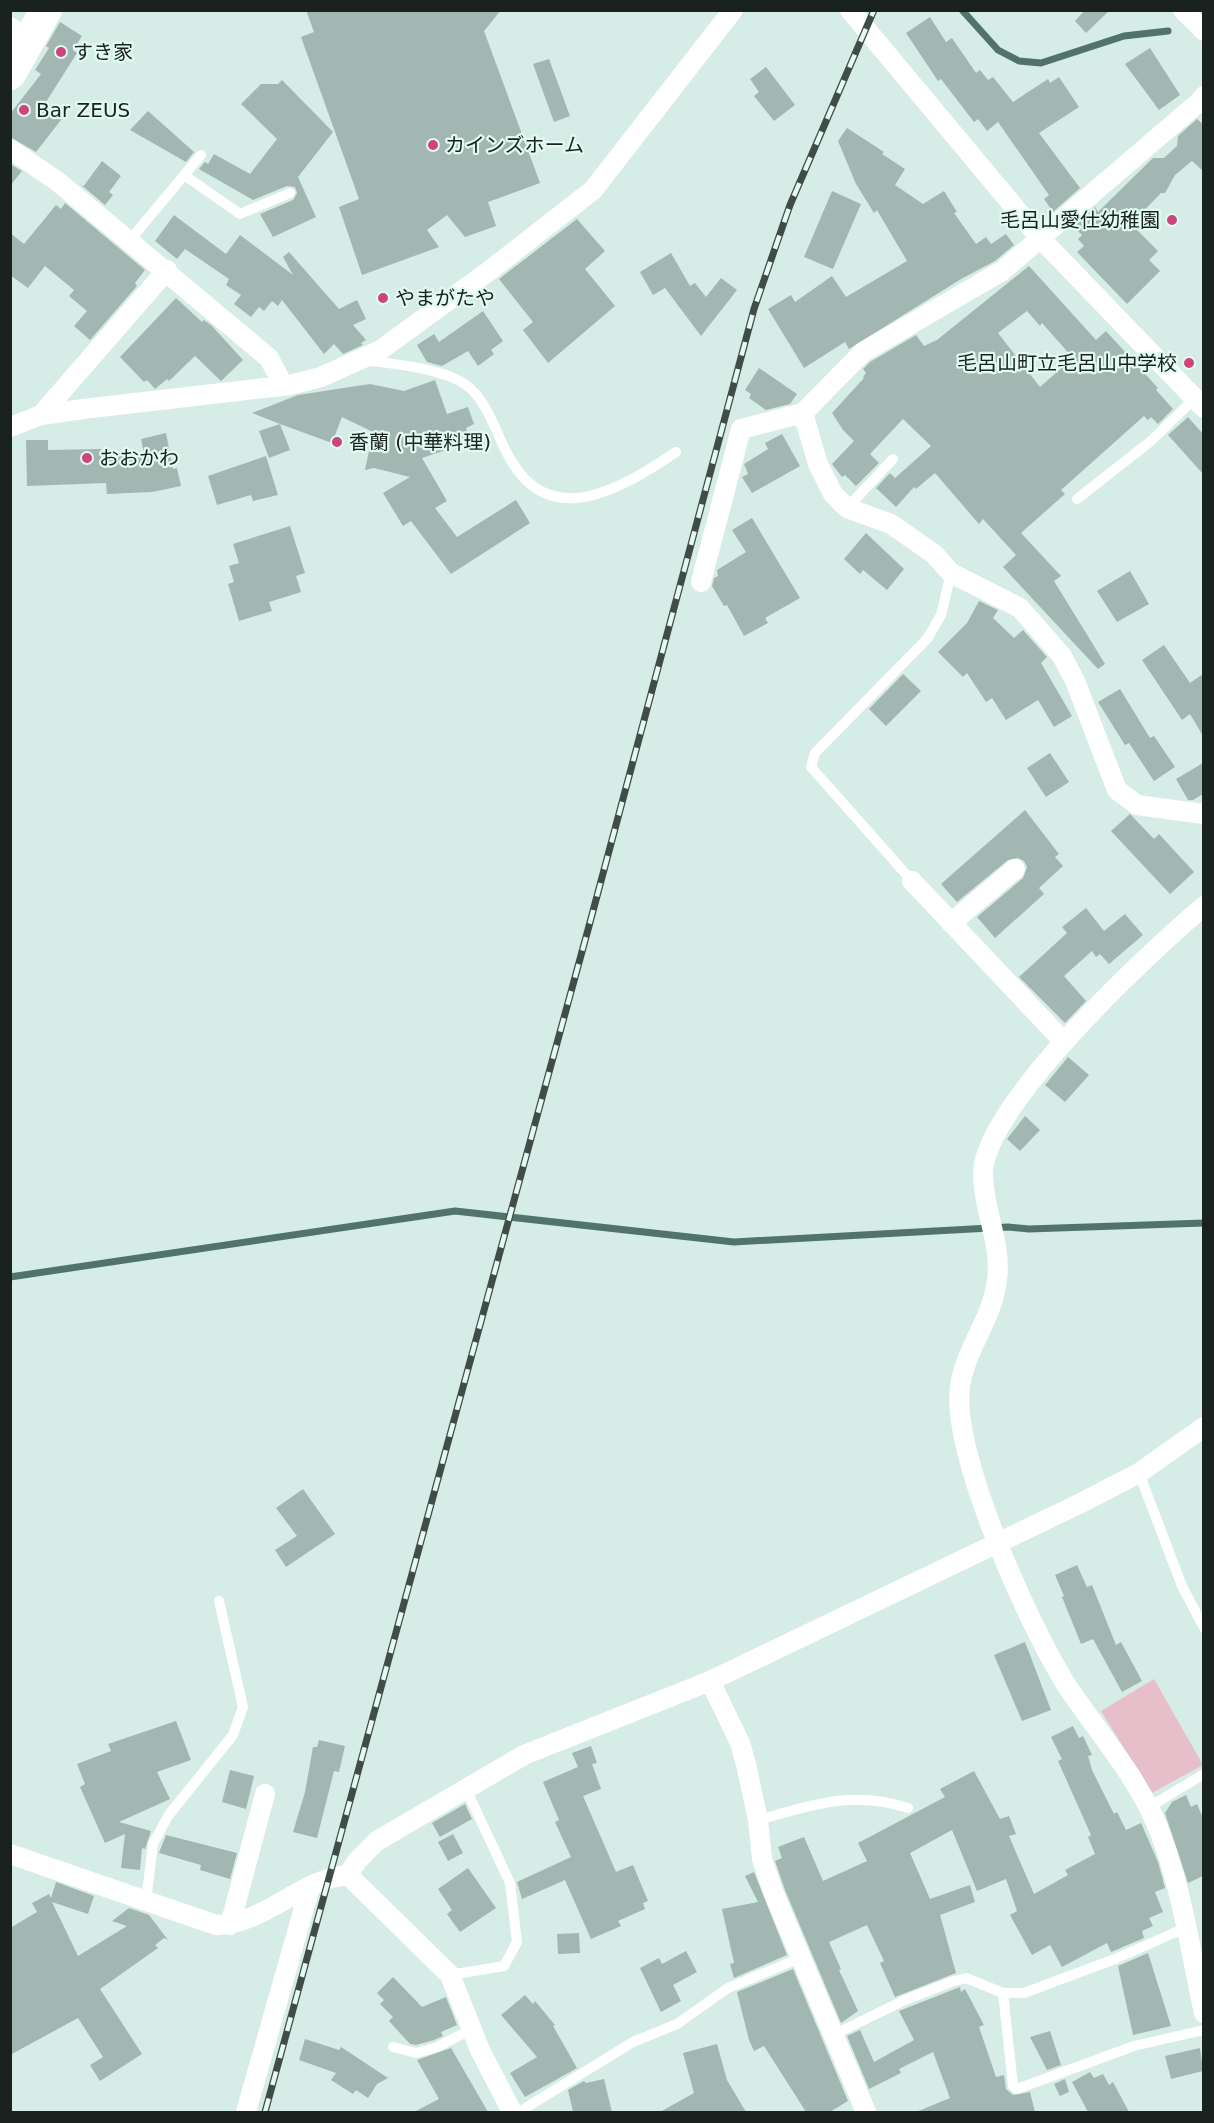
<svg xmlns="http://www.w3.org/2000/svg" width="1214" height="2123" font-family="'DejaVu Sans','Noto Sans JP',sans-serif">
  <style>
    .green { fill: #e7bfcb }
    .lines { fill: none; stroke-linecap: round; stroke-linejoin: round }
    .stream { stroke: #52736b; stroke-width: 7 }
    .building { fill: #a2b7b1; fill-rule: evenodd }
    .service { stroke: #fff; stroke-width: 10 }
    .minor { stroke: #fff; stroke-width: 20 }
    .primary { stroke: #fff; stroke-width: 32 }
    .rail-casing { stroke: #404c48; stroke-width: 7 }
    .rail { stroke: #e3faf3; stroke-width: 4.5; stroke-dasharray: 14; stroke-linecap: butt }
    .poi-dot { fill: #ce447d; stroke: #e3faf3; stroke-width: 2 }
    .labels { text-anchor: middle; stroke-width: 4.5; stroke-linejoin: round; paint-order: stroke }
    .poi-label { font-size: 20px; fill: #19221f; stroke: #e3faf3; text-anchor: start }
  </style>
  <rect width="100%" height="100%" fill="#d6ece6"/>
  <path class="green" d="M1154,1679L1203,1765L1152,1793L1101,1711Z"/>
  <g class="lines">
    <path class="stream" d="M962,10L998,50L1019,61L1041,63L1124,36L1168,31
      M10,1277L455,1211L734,1242L1008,1227L1029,1229L1204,1223"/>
  </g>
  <path class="building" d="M306,10H501L484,31L540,183L488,202L496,226L465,237L447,215L427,230L439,247L362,275L339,207L359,199L301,37L314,32Z
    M1085,10H1110L1086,33L1075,21Z
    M930,17L946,42L952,38L976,73L980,70L988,80L993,77L1013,102L1048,79L1050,83L1059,77L1079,107L1039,133L1080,188L1053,212L1044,199L1049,195L998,122L987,131L978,119L974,122L941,79L938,81L906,33Z
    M60,22L82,36L73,50L77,53L46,102L64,116L36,152L10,137V114L41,74L35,70L49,48L46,46Z
    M1150,48L1180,95L1159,110L1125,64Z
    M549,59L570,116L554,122L533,64Z
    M766,67L795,105L774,121L754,96L759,92L750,79Z
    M282,80L333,132L298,177L316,217L273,237L260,214L293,200L297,193L295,187L287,186L253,200L199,169L205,162L208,164L214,154L250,174L277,139L241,104L261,84H278Z
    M148,111L194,152L186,162L130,130Z
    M1197,119L1203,124V171L1192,161L1175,175L1165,193H1161L1131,224L1158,251L1149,260L1160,271L1127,304L1077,252L1084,246L1078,239L1082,235L1073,226L1095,207L1098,212L1153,158H1164L1177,146L1178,136Z
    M847,128L884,152L882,154L905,169L895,185L923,204L944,191L957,212L954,213L976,244L986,237L991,244L1006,234L1014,245L995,261L961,279L849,349L845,342L804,368L768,309L791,295L795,302L832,276L846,297L907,261L877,210L874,213L856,184L838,141Z
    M102,161L121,176L109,192L113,195L105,205L79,183L83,187Z
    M10,164L22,171L10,186Z
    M832,191L861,204L833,269L804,257Z
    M65,203L145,270L135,283L137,286L90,340L74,326L87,311L69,296L74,290L45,266L28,288L10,275V233L24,244L56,205L61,209Z
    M174,215L226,254L240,235L293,275L283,257L289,252L339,309L357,300L366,319L353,325L366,340L361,343L363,345L343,354L334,344L324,354L282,300L278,306L272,301L264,311L259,307L251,317L234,304L241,295L226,285L229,279L185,249L177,259L155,241Z
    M577,219L605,251L585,269L615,306L548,363L523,330L533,322L499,279Z
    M671,253L690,286L695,283L706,297L721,278L737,290L701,336L665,288L653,295L640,272Z
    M1029,266L1096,340L1106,331L1158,388L1156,390L1173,409L1158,424L1151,417L1148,420L1144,416L1061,490L1065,494L1021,533L1061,576L1054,581L1105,664L1098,669L1003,567L1016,555L983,519L979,524L935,473L916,489L914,487L896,507L876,488L890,473L895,478L931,446L903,419L870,454L879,463L856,486L845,475L842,477L832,464L854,441L843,430L832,413L864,378L863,377L866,373L863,369L870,362L916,335L924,346L937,340ZM1027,311L1040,326L1042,323L1073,358L1040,387L998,333Z
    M176,298L202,322L204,320L211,325L243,360L221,381L195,356L169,381L167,379L155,389L147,380L144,382L120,357Z
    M483,311L503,341L491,350L494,354L478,366L468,351L442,366L427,362L417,345L434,334L439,342Z
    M759,368L797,394L790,404L766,410L749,398L751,394L745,390Z
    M435,380L447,414L468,407L474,424L466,428L470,442L422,458L447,501L435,508L457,537L516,500L530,523L451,574L411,521L403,526L383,493L410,477L374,468L365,470L373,432L342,417L332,443L280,424L290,450L269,458L259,431L280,424L252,413L298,395L370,384L404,391Z
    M1188,417L1203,434V474L1168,435Z
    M166,433L173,469L177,468L181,486L152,492L107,494L106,483L27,486L26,440H48V450L101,449V458L144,454L141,439Z
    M782,434L800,466L752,493L742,477L748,474L744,464L768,449L765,443Z
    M266,456L278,495L253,501L251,495L217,505L208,476Z
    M752,518L800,598L765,618L768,623L744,636L727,605L724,606L712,586L714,578L718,576L717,570L746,552L732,530Z
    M290,526L305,573L296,576L301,592L269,602L272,611L239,621L228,584L234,582L229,566L239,563L233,544Z
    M866,533L904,569L887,590L863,570L860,574L844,559Z
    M1130,571L1149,604L1117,622L1097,591Z
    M979,601L998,610L993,618L1014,638L1023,630L1047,657L1041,663L1072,716L1054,727L1038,700L1006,720L992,698L986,702L967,673L963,677L938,652L967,623Z
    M1164,645L1190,683L1203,674V736L1190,714L1182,720L1142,660Z
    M903,674L921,691L886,726L869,709Z
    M1120,689L1150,738L1154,736L1175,767L1154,781L1129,743L1125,745L1098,702Z
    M1050,753L1069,782L1046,797L1027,768Z
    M1203,763V794L1193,800H1188L1176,779Z
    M1025,810L1059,854L1055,857L1063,866L1039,888L1044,894L995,938L977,917L1023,878L1027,867L1024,861L1018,858L1008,860L957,902L941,884Z
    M1130,814L1154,839L1159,834L1194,872L1170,894L1111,831Z
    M1086,908L1104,931L1125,914L1143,935L1109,964L1100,954L1096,957L1092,951L1064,976L1086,1001L1065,1023L1019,977L1067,933L1062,927Z
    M1068,1057L1089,1075L1065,1102L1045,1085Z
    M1025,1116L1040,1130L1020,1151L1007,1139Z
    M303,1489L335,1534L286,1567L275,1550L297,1536L276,1508Z
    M1077,1565L1087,1587L1092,1585L1116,1645L1121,1642L1142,1681L1122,1692L1093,1639L1081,1644L1062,1597L1064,1596L1055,1575Z
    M1025,1642L1051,1710L1022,1721L994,1655Z
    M176,1721L191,1760L157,1772L170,1799L119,1822L151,1831L145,1849L142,1848L140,1870L121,1868L125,1834L105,1843L80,1787L85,1784L77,1764L111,1751L108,1744Z
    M1073,1726L1079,1738L1083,1736L1092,1755L1088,1756L1092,1770L1114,1814L1117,1812L1126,1830L1141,1823L1158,1862L1165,1888L1155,1892L1163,1912L1149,1918L1153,1926L1142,1931L1144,1938L1111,1952L1107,1943L1062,1967L1050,1945L1032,1955L1010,1915L1017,1911L1006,1879L977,1891L952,1830L910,1853L930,1899L970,1885L975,1902L940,1915L956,1973L895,1997L880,1963L884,1961L867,1925L829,1942L841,1969L839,1970L858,2011L841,2023L785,1890L775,1861L782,1858L778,1847L804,1837L823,1881L867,1861L858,1843L945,1797L940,1789L974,1771L1000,1819L1009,1816L1016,1834L1009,1836L1034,1894L1068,1875L1065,1870L1095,1854L1088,1837L1091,1835L1058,1761L1062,1759L1051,1737Z
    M319,1740L345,1746L339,1772L334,1771L317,1838L293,1832L305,1792L313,1747H317Z
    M591,1746L597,1763L592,1764L601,1789L583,1796L616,1872L633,1865L648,1901L643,1903L645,1909L618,1921L621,1926L591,1939L565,1880L522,1899L517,1882L571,1857L555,1822L559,1820L543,1782L578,1767L572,1753Z
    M230,1770L254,1776L246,1809L222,1802Z
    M1186,1795L1191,1807L1197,1804L1203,1818V1876L1188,1883L1165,1813L1172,1802Z
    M465,1804L472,1819L440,1837L432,1823Z
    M453,1834L463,1853L448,1861L438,1842Z
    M166,1835L237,1853L230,1879L200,1870L201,1865L159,1853Z
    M468,1868L496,1908L460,1932L447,1914L452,1910L438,1889Z
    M754,1872L787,1955L734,1978L730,1964L734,1963L722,1909L758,1902L745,1876Z
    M56,1882L94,1896L88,1914L52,1902L78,1956L127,1926L112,1921L129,1908L149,1915L168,1940L164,1938L155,1945L158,1948L100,1989L142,2054L100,2081L90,2065L103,2057L78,2018L10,2055V1928L37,1912L32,1903L49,1894L51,1898Z
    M579,1933L580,1953L558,1954L557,1934Z
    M686,1951L697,1972L673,1985L681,2001L661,2012L640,1968L659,1958L662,1964Z
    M1148,1953L1171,2026L1133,2035L1118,1966Z
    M793,1969L848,2101L830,2112H806L764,2046L754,2051L749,2040L737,1992Z
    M393,1977L422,2007L446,1997L457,2025L441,2032L443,2036L434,2040L416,2045L410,2044L389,2021L393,2017L380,2004L384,2000L377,1993Z
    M960,1987L961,1992L965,1989L984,2025L979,2027L996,2077L1004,2075L1006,2089L1013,2095L1030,2092L1035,2112H916L950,2098L933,2052L899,2069L901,2073L869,2089L847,2036L860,2030L874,2062L914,2040L899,2011Z
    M525,1995L533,2004L535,2001L555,2025L553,2026L577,2068L525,2097L510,2073L537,2057L501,2015Z
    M1050,2031L1061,2065L1047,2070L1030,2037Z
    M305,2039L339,2050L341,2047L388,2078L377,2084L368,2098L356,2090L353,2094L331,2080L336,2073L299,2060Z
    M717,2044L727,2080L746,2112H660L694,2093L683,2053Z
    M451,2048L488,2112H414L439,2099L417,2060Z
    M1200,2048L1203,2071L1171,2079L1165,2056Z
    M1090,2072L1094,2078L1103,2074L1109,2085L1113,2082L1129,2112H1088L1072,2082Z
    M604,2079L612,2112H573L568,2090L584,2081L586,2083Z
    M1065,2079L1069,2092L1060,2096L1054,2084Z"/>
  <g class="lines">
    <path class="service" d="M184,175L240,214L290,193
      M130,240L201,155
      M364,360C393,364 442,368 466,385C486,399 495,430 506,451C546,535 621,489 676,452
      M1077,499L1151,441L1195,398
      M847,508L893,459
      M912,881L811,767L815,753L927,639L941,615L951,573
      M1139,1473L1182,1586L1204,1628
      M1149,1807L1204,1774
      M758,1820C812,1805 852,1790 908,1808
      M146,1901L153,1844L168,1816L233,1735L243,1707L219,1601
      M450,1975L504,1966L517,1942L510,1883L465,1787
      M1003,1993L1013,2086L1017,2089L1134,2046L1204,2030
      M833,2035L905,2000L951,1982L966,1978L1003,1993H1024L1115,1959L1185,1928
      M393,2047L416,2053L437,2047L472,2029
      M519,2112L633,2042L677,2024L728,1988L800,1958"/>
    <path class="minor" d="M850,10L1041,239L1204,408
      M1183,10L1204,31
      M10,27L28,41
      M1204,96L1199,102L1002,271L863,352L803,413L818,464L833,494L847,508L891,524L934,554L951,573L1020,608L1062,656L1075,681L1117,790L1137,805L1204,814
      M10,149L57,181L269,358L283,385
      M41,415L167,270
      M10,427L41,415L83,409L290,385L321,377L379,351L489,271L593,190L733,10
      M701,582L741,429L803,413
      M912,881L1064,1042
      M1204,906C1151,951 983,1106 983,1174C983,1210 1002,1243 997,1280C993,1318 965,1349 960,1387C951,1454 1030,1628 1067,1686C1095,1728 1129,1767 1151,1812C1179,1870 1190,1949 1204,2013
      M951,923L1015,869
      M710,1681L740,1743L746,1764L758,1820L762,1859L774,1894L866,2112
      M10,1854L216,1925C266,1924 300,1879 348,1875L357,1861L377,1841L524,1755L710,1681L1081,1503L1139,1473L1204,1427
      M348,1875L450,1975L480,2050L512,2112
      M230,1925L265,1794
      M246,2112L310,1887"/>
    <path class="primary" d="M10,74L46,10"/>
    <g class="rail-casing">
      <path id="rail" d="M265,2112L589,926L754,309L790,205L874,10"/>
    </g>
    <use href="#rail" class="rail"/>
  </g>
  <g class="poi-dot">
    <circle cx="61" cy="52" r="6"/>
    <circle cx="24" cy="110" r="6"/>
    <circle cx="433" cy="145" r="6"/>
    <circle cx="1172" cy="220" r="6"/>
    <circle cx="383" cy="298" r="6"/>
    <circle cx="1189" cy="363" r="6"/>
    <circle cx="337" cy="442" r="6"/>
    <circle cx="87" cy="458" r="6"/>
  </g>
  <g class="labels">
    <g class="poi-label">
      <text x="73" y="59">すき家</text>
      <text x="36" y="117">Bar ZEUS</text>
      <text x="445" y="152">カインズホーム</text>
      <text x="1160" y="227" text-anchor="end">毛呂山愛仕幼稚園</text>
      <text x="395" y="305">やまがたや</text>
      <text x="1177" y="370" text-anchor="end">毛呂山町立毛呂山中学校</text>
      <text x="349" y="449">香蘭 (中華料理)</text>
      <text x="99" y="465">おおかわ</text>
    </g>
  </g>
  <rect width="1214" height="2123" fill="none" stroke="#19221f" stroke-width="24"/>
</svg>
